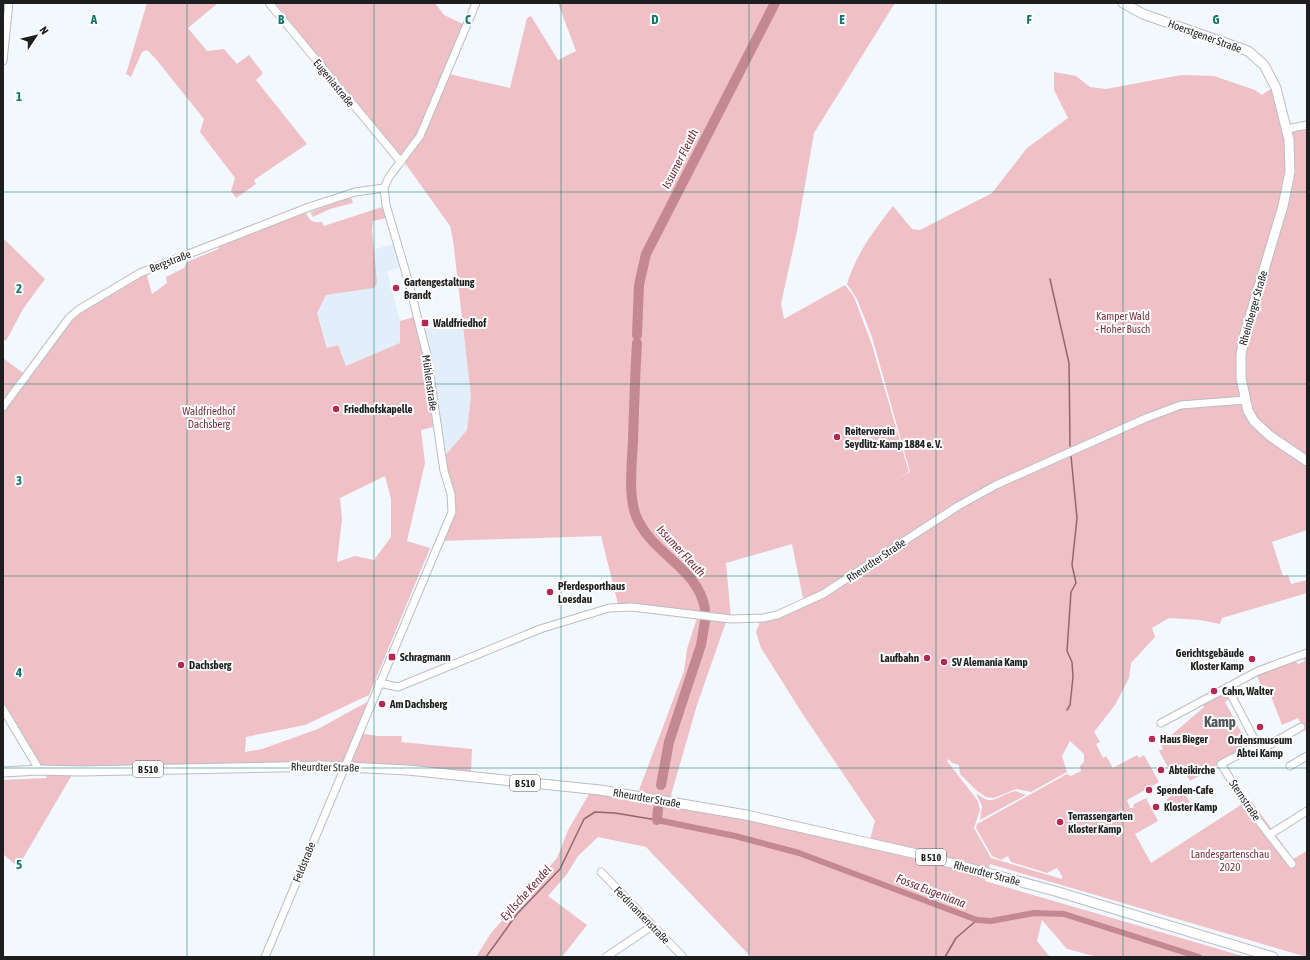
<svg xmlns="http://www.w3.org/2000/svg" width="1310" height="960" font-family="'Asap Condensed',sans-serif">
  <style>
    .built { fill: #e2eefa }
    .green { fill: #efc0c6; fill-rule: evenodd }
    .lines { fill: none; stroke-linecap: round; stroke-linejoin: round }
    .stream { stroke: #92686e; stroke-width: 1.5 }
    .canal { stroke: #c48890; stroke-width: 6 }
    .river { stroke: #c48890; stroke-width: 10 }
    .minor-casing { stroke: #b9bec4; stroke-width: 9 }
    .major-casing { stroke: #b9bec4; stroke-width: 11 }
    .minor { stroke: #fff; stroke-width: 7 }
    .major { stroke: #fff; stroke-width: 9 }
    .grid { fill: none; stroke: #0f766e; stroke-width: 1; stroke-opacity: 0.55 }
    .poi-dot { fill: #b72751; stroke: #fff; stroke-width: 1.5 }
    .labels { text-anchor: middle; stroke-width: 4; stroke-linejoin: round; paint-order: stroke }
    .shield { fill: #fff; stroke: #606263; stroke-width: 1 }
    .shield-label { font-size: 10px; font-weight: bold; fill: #1c1e20 }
    .street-label { font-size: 11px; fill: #1c1e20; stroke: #fff }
    .poi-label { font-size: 11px; font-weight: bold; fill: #1c1e20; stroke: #fff; text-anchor: start }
    .park-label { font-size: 11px; fill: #7b3040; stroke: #fff }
    .water-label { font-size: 12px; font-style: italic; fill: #752b3b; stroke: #fff }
    .district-label { font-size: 15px; font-weight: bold; fill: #50565a; stroke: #fff }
    .grid-label { font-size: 13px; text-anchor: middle; font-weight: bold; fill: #0f766e; stroke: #fff; stroke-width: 4; stroke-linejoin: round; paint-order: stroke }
  </style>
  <rect width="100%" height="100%" fill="#f2f8fe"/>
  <path class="built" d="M396,243L400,264L399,268L387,271L400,321V343L346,366L338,345L328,348L317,313L326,295L374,288L377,283L373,250Z
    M462,317L471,396L467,430L444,457L424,330Z"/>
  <path class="green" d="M147,3H218L188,28L207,51L224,49L237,64L249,55L263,73L256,80L307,144L254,180L256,184L236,198L231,191L235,178L200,132L204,119L155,58L147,50L142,52L131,77L126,74Z
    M275,3H435L444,15L463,24C450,55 423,138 399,157Z
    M558,3H895L814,133L797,231L781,304L784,319L845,285L854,297L872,345L909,472L890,482L910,472L872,337L857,299L847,284C857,252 873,232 893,206L912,229L920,230L992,193L1027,148L1068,118L1054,90V72L1076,76L1090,87L1106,89L1181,75L1214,76L1255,90L1262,95L1275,86L1287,130L1307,125V530L1272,542L1283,576L1288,575L1291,584L1307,580V593L1222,618L1220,624L1200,620L1169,618L1152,628L1155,637L1131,663L1129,678L1115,705L1094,732L1100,742L1096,744L1103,758L1106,756L1113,768L1137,755L1139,758L1144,755L1159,782L1127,800L1130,808H1133L1134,804L1146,798L1158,821L1135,834L1151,863L1250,799L1293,859L1307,851V957L990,864L985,881L1246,957H1098L1067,949L1042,920L1037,941L1050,957H751L646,847L598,837L578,856L567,874L548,896L587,925L562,957H476L491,933L557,858L568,830L592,789L636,802H668L639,790L684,671L687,649L698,615L619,608L601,536L441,541C468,501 450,496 444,457L467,430L471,396L453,240L450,226L405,163L423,138L449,74L510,88L527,18L531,16L558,60L576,51ZM792,544L804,603L761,619L756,632L761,648L802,713L875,821L869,843L669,802L697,705L727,619H731L726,563ZM1070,741L1084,754V762L1080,766L1081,771L1071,776L1067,774L977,824L976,828L992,856L1001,860L1008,856L1011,862L1047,873L1057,868L1062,876V879L991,858L974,828L980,810L978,801L947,761L949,759L952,763L959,765L960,774L976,790L986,797L994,798L1016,789L1031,792L1067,772L1062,756Z
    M351,197L353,203L330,209L313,217L310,212Z
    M382,207L387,218L373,221L372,229L377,283L374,288L326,295L317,313L327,348L338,345L346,366L400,343V321L414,317L424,360L433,427L421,430L425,463L407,541L430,548L369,695L305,725L246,737L245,752L262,749L318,729L367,702L348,755L358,733L378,736H402L401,742L472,749L471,771L439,772L180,764L76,768L18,867L3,854V780L47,778L3,703V410L76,314L146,272L152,294L167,283L166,277L184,268L187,262L218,249L221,244L306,213C310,222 314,223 322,222L324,226ZM385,476L391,499V537L374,560L355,556L337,562L342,519L340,498Z
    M3,238L45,279L23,309L6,341L3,339Z
    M3,358L23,373L6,398L3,395Z
    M1307,655V730L1305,731L1298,718L1282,725L1267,686H1261L1257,675L1294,660L1298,664L1305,661L1303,657Z
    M1223,692L1225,693L1229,699L1225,702L1246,741L1250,739L1251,744L1224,758L1221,763L1190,781L1187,776L1188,773L1185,767H1179L1176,773H1171L1159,751L1163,749L1161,744L1204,707L1202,704Z
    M1181,788L1190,802L1171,813C1158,803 1172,794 1181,788Z
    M1015,791L1026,795L980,820L982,806L976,793C993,808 998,795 1015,791Z"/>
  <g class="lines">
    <path class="stream" d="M1050,279L1069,363L1070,446
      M1067,710L1070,705L1073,677L1072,662L1067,651L1071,592L1076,583L1072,565L1077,518L1071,456
      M486,957L517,914L560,869L584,819L595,812L615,813L657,820
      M945,957L956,938L977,920"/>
    <path class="canal" d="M657,820L735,836L799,853L977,920L991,921L1034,913L1064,914L1199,957"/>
    <path class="river" d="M637,335L639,285L646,254L775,3
      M637,343C635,376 634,408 633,440C632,463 628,495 636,516C652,555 698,567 705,609
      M661,785L669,742L701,645L705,621
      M657,820L658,809"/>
    <g class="minor-casing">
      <path id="minor" d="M269,3L401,162
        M3,61L9,3
        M1287,129L1307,125
        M3,407L69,318L78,310L140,273L309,207L355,192L384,188
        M379,683L398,687L540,629L609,608L632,607L731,619L763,618L777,615L823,594L958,506L996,485L1146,418L1181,405L1245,400
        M1227,687L1260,750L1301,727
        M3,709L37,766L38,770
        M1161,723L1258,671L1307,653
        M1257,745L1221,764L1247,806L1292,864
        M1290,766L1307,756
        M1269,835L1307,811
        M601,872L683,957
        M265,957L452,512L451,494L444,471L427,355L408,280L386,205L384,188L389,177L420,136L476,3
        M606,957L652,926"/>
    </g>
    <g class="major-casing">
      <path id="major" d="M1123,3L1143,14L1248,51L1264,65L1276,88L1289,140L1290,172L1283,206L1245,333L1241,355V378L1248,411L1254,421L1270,436L1307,461
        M3,772L38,770L80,771L324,766L408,770L600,790L746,815L917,854L1055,891L1273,957"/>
    </g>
    <use href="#minor" class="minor"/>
    <use href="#major" class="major"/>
  </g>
  <path class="grid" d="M187,3V957M374,3V957M561,3V957M749,3V957M936,3V957M1123,3V957M3,192H1307M3,384H1307M3,576H1307M3,768H1307"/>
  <g class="poi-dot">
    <circle cx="396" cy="288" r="4"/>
    <rect x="421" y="319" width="8" height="8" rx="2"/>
    <circle cx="336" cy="409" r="4"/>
    <circle cx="837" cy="437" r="4"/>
    <circle cx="550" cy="592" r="4"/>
    <rect x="388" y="653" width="8" height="8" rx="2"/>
    <circle cx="927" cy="658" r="4"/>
    <circle cx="1252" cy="659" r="4"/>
    <circle cx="944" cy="662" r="4"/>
    <circle cx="181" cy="665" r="4"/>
    <circle cx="1214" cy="691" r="4"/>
    <circle cx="382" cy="704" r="4"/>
    <circle cx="1260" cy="727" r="4"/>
    <circle cx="1152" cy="739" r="4"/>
    <circle cx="1161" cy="770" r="4"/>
    <circle cx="1149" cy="790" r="4"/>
    <circle cx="1156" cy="807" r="4"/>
    <circle cx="1060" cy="822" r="4"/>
  </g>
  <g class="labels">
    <g class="shield">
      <rect x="133" y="761" width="30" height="16" rx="3"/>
      <rect x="510" y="775" width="30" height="16" rx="3"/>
      <rect x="916" y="849" width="30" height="16" rx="3"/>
    </g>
    <g class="shield-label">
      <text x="148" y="773">B 510</text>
      <text x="525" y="787">B 510</text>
      <text x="931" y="861">B 510</text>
    </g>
    <g class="street-label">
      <text transform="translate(1205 36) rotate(20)" y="4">Hoerstgener Straße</text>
      <text transform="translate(334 83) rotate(51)" y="4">Eugeniastraße</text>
      <text transform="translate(170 261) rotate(-21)" y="4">Bergstraße</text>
      <text transform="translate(1253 308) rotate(-74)" y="4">Rheinberger Straße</text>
      <text transform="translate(430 383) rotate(82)" y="4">Mühlenstraße</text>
      <text transform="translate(876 560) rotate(-34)" y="4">Rheurdter Straße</text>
      <text transform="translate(325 767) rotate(1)" y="4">Rheurdter Straße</text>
      <text transform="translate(647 798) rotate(10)" y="4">Rheurdter Straße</text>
      <text transform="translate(1245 800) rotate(56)" y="4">Sternstraße</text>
      <text transform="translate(304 862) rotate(-68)" y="4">Feldstraße</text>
      <text transform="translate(987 873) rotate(15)" y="4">Rheurdter Straße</text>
      <text transform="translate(642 915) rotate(46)" y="4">Ferdinantenstraße</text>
    </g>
    <g class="poi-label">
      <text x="404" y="286">Gartengestaltung<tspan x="404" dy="13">Brandt</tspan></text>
      <text x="433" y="327">Waldfriedhof</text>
      <text x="344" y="413">Friedhofskapelle</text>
      <text x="845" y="435">Reiterverein<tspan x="845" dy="13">Seydlitz-Kamp 1884 e. V.</tspan></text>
      <text x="558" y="590">Pferdesporthaus<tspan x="558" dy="13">Loesdau</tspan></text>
      <text x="1244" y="657" text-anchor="end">Gerichtsgebäude<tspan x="1244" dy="13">Kloster Kamp</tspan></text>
      <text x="400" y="661">Schragmann</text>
      <text x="919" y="662" text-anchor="end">Laufbahn</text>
      <text x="952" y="666">SV Alemania Kamp</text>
      <text x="189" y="669">Dachsberg</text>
      <text x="1222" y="695">Cahn, Walter</text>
      <text x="390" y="708">Am Dachsberg</text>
      <text x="1160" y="743">Haus Bieger</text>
      <text x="1260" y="744" text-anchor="middle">Ordensmuseum<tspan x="1260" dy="13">Abtei Kamp</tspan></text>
      <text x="1169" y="774">Abteikirche</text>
      <text x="1157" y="794">Spenden-Cafe</text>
      <text x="1164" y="811">Kloster Kamp</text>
      <text x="1068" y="820">Terrassengarten<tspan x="1068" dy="13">Kloster Kamp</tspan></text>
    </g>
    <g class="park-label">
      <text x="1123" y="320">Kamper Wald<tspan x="1123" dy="13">- Hoher Busch</tspan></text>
      <text x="209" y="415">Waldfriedhof<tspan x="209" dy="13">Dachsberg</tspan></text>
      <text x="1230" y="858">Landesgartenschau<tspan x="1230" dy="13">2020</tspan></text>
    </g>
    <g class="water-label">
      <text transform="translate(680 159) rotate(-63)" y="4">Issumer Fleuth</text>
      <text transform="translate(681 551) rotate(47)" y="4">Issumer Fleuth</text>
      <text transform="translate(931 891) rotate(21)" y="4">Fossa Eugeniana</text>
      <text transform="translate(526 893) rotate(-48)" y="4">Eyllsche Kendel</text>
    </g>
    <g class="district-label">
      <text x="1220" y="727">Kamp</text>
    </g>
  </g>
  <g class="grid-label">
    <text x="94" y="24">A</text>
    <text x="281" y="24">B</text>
    <text x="468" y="24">C</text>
    <text x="655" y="24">D</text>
    <text x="842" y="24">E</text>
    <text x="1029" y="24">F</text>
    <text x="1216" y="24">G</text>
    <text x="19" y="101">1</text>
    <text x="19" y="293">2</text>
    <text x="19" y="485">3</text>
    <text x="19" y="677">4</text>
    <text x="19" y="869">5</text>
  </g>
  <rect width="1310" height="960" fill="none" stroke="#1c1e20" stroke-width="8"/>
  <g transform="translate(36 36) rotate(55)" stroke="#ffffff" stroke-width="3" paint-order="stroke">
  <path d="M0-3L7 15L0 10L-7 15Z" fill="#1c1e20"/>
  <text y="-6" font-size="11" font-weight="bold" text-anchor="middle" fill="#1c1e20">N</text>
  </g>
</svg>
